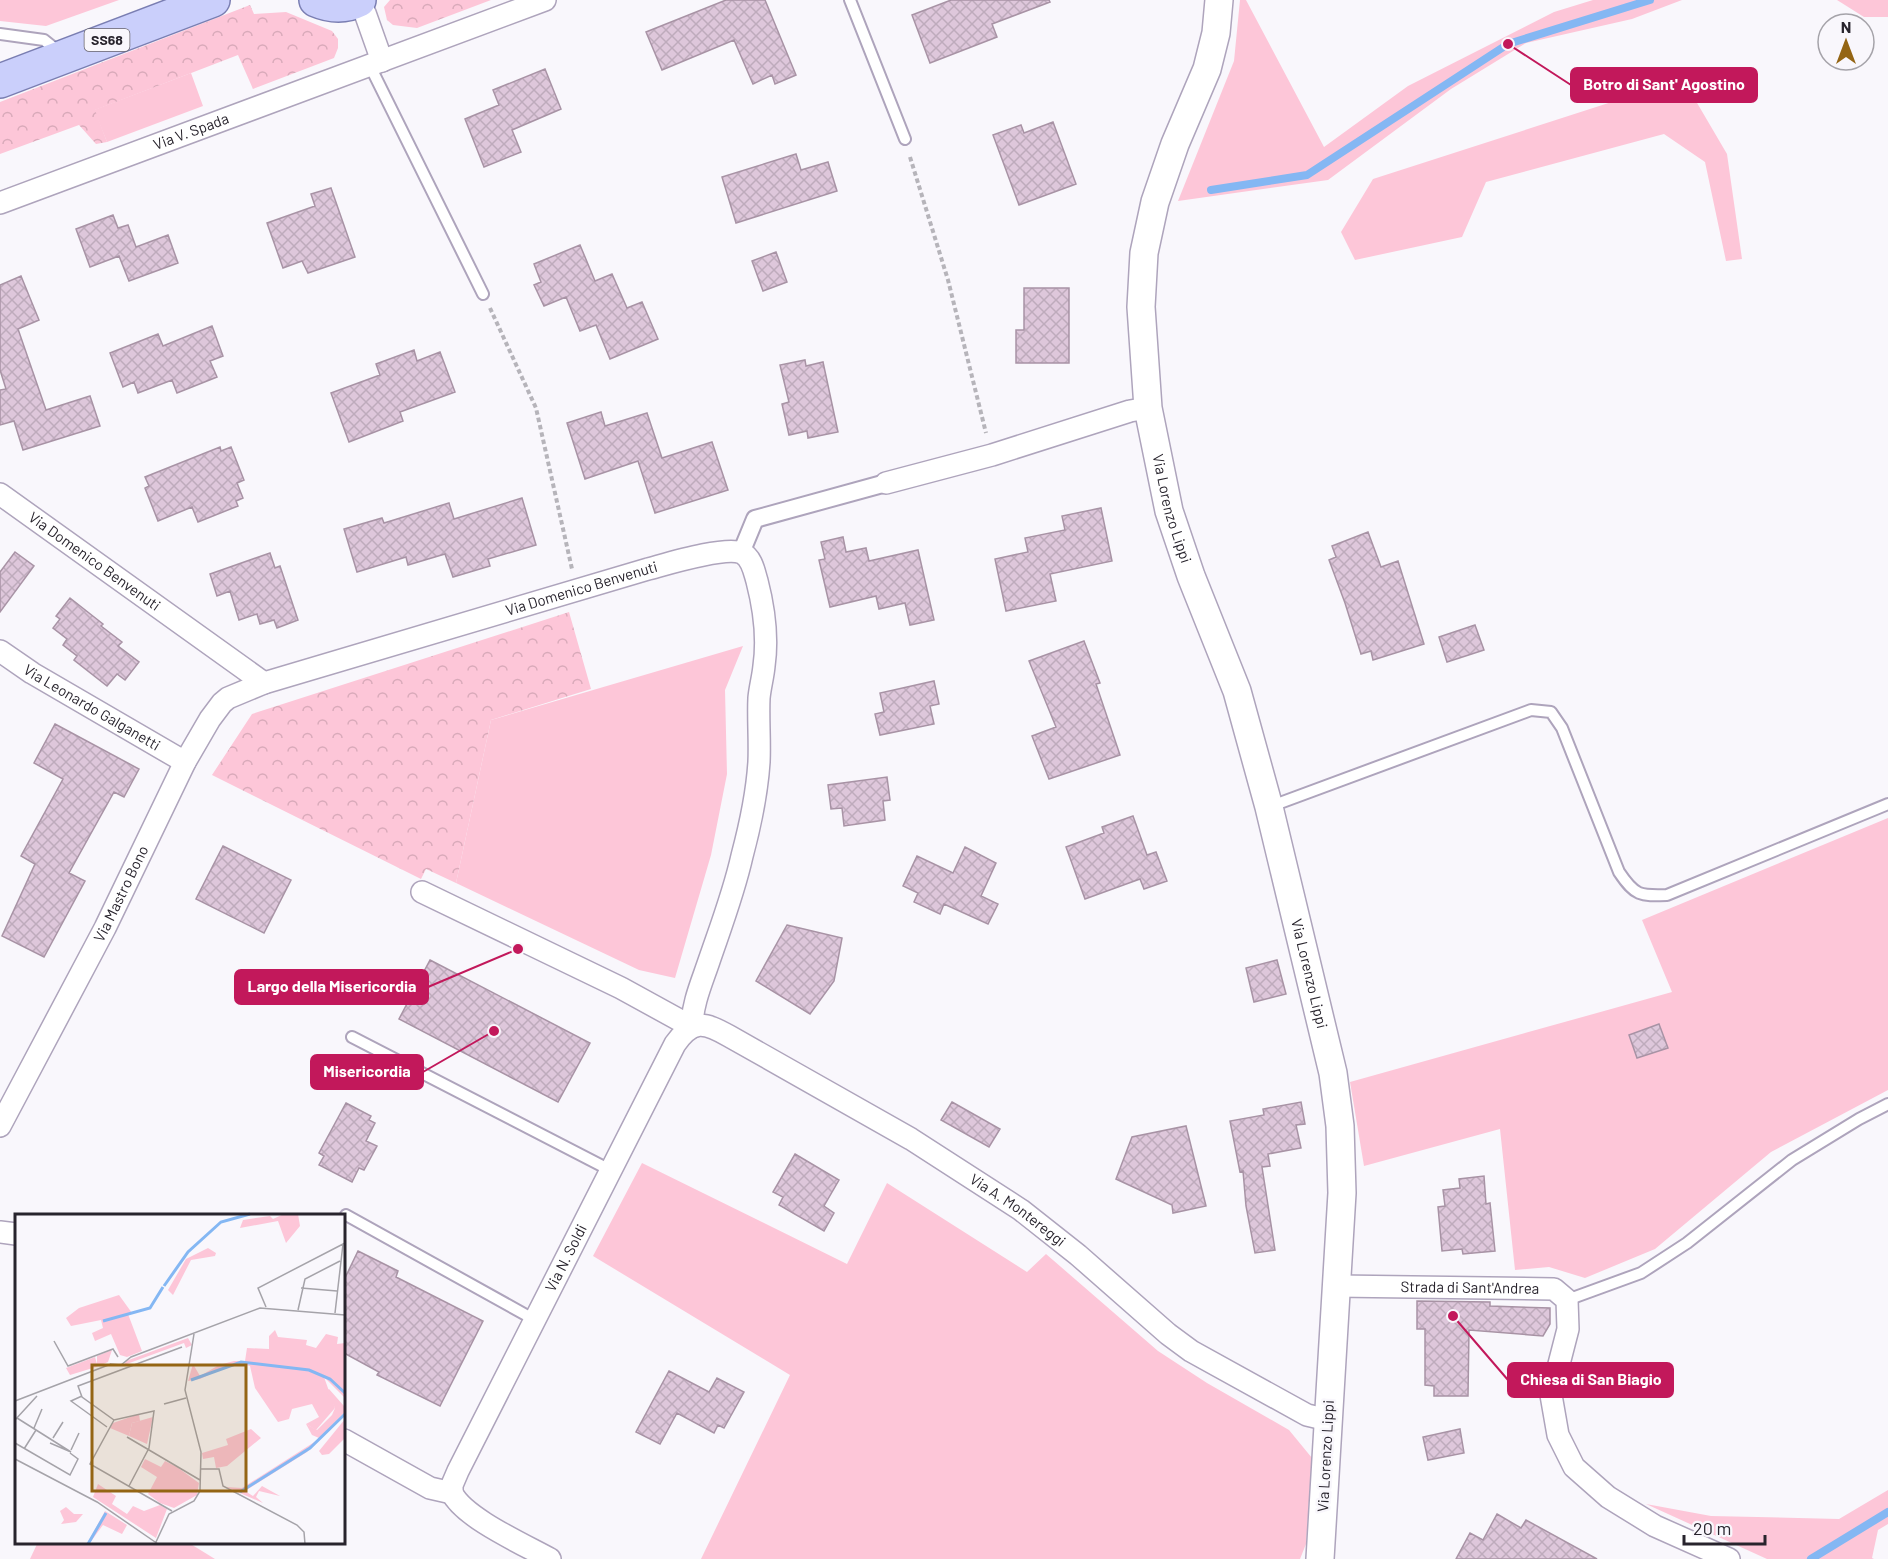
<svg xmlns="http://www.w3.org/2000/svg" width="1888" height="1559" font-family="Barlow,sans-serif">
  <style>
    .green { fill: #fdc6d8 }
    .forest { fill: url(#forest-crowns) }
    .lines { fill: none; stroke-linecap: round; stroke-linejoin: round }
    .stream { stroke: #84b7f3; stroke-width: 8 }
    .building { fill: url(#building-cross-hatch); stroke: #a893a5; stroke-width: 1.5 }
    .service-casing { stroke: #aea4bc; stroke-width: 14 }
    .pedestrian-casing { stroke: #aea4bc; stroke-width: 20 }
    .minor-casing { stroke: #aea4bc; stroke-width: 24 }
    .tertiary-casing { stroke: #aea4bc; stroke-width: 30 }
    .primary-casing { stroke: #7a7eb2; stroke-width: 36 }
    .path { stroke: #b6b4ba; stroke-width: 4; stroke-dasharray: 4.5 3; stroke-linecap: butt }
    .service { stroke: #fff; stroke-width: 10 }
    .pedestrian { stroke: #fff; stroke-width: 16 }
    .minor { stroke: #fff; stroke-width: 21 }
    .tertiary { stroke: #fff; stroke-width: 27 }
    .primary { stroke: #cacffb; stroke-width: 33 }
    .labels { text-anchor: middle; stroke-width: 5; stroke-linejoin: round; paint-order: stroke }
    .shield { fill: #f9f7fc; stroke: #67636b; stroke-width: 1.5 }
    .shield-label { font-size: 14px; font-weight: bold; fill: #28242d }
    .street-label { font-size: 15px; fill: #28242d; stroke: #f9f7fc }
    .inset-river { fill: none; stroke: #84b7f3; stroke-width: 3 }
    .inset-road { fill: none; stroke: #a5a3a9; stroke-width: 1.5 }
    .view { fill: #946514; fill-opacity: 0.15; stroke: #946514; stroke-width: 3 }
    .inset-edge { fill: none; stroke: #28242d; stroke-width: 3 }
    .leader { fill: none; stroke: #c2185b; stroke-width: 2 }
    .callout-dot { fill: #c2185b; stroke: #f9f7fc; stroke-width: 2 }
    .callout { fill: #c2185b; stroke: #c2185b; stroke-width: 2 }
    .callout-label { font-size: 16px; text-anchor: middle; font-weight: bold; fill: #fff }
  </style>
  <defs>
    <pattern id="forest-crowns" width="20" height="18" patternUnits="userSpaceOnUse" patternTransform="scale(1.5)"><rect width="20" height="18" fill="#fdc6d8"/><path d="M2 6a3 3 0 1 1 6 0M12 15a3 3 0 1 1 6 0" fill="none" stroke="#d9aaba"/></pattern>
    <pattern id="building-cross-hatch" width="8" height="8" patternUnits="userSpaceOnUse" patternTransform="scale(1.5)"><rect width="8" height="8" fill="#dec7db"/><path d="M0 0l8 8M0 8l8-8" fill="none" stroke="#beabbc"/></pattern>
  </defs>
  <rect width="100%" height="100%" fill="#f9f7fc"/>
  <path class="green" d="M0,0H119L46,26L0,21Z
    M1240,0H1246L1324,147L1408,86L1554,12L1593,0H1682L1632,19L1526,43L1451,89L1328,180L1178,201L1234,61Z
    M1837,0H1888V17H1864Z
    M191,73L203,106L107,142L94,110Z
    M1683,79L1727,154L1742,259L1726,261L1705,162L1664,134L1486,182L1462,237L1355,260L1341,232L1373,179Z
    M743,646L725,690L727,774L711,855L675,978L639,970L456,883L491,720Z
    M1888,818V1090L1771,1152L1655,1249L1585,1278L1549,1267L1515,1270L1500,1129L1364,1166L1350,1082L1672,992L1642,920Z
    M642,1163L847,1264L887,1183L1027,1272L1046,1254L1158,1351L1207,1383L1289,1430L1312,1458L1306,1544L1300,1559H701L790,1375L593,1256Z
    M1888,1490V1524L1878,1530L1872,1558L1874,1559H1767L1646,1504L1711,1516L1839,1519Z
    M38,1542L189,1543L215,1559H30Z"/>
  <path class="forest" d="M390,0H491L417,28L393,25L387,20L384,7Z
    M250,5L254,14L286,12L332,31L338,39V48L334,58L253,89L238,55L95,110L107,142L96,144L79,125L0,154V102Z
    M569,612L591,689L491,720L456,883L426,869L421,879L212,775L252,714Z"/>
  <g class="lines">
    <path class="stream" d="M1211,190L1307,175L1508,44L1650,0
      M1811,1559L1888,1512"/>
  </g>
  <path class="building" d="M726,0H765L796,75L775,84L772,75L753,84L734,40L662,70L646,32Z
    M951,0H1049L1050,2L992,24L997,37L930,63L912,15Z
    M545,69L561,109L512,130L521,152L484,167L465,119L499,105L493,90Z
    M1053,122L1076,184L1019,205L993,135L1021,125L1024,133Z
    M796,154L801,170L828,162L837,191L736,223L722,177Z
    M331,188L355,257L308,273L302,261L283,268L267,223L315,206L311,194Z
    M113,215L118,228L128,225L136,247L168,235L178,263L129,281L119,256L90,267L76,229Z
    M580,245L595,281L612,274L627,308L642,302L658,339L610,359L596,325L580,331L566,297L544,306L534,285L541,282L534,264Z
    M776,252L787,282L763,291L752,261Z
    M21,276L39,320L18,329L46,410L90,396L100,426L23,450L14,421L0,425V390L6,389L0,370V285Z
    M1024,288H1069V363H1016V330H1024Z
    M212,326L223,356L210,361L217,377L177,393L172,380L138,393L134,382L123,387L110,353L158,334L163,346Z
    M414,350L417,361L440,352L455,392L400,412L403,421L349,442L331,393L380,375L376,364Z
    M805,360L806,366L823,362L838,432L808,438L807,431L789,435L782,404L789,402L780,365Z
    M601,412L605,426L647,413L662,458L712,442L728,490L655,513L638,461L585,479L567,423Z
    M220,447L221,451L231,447L244,480L237,483L243,498L236,501L238,506L198,522L192,507L158,521L145,488L149,486L145,477Z
    M522,498L536,545L488,559L490,566L453,577L445,554L408,565L406,557L357,572L344,529L382,518L384,523L449,503L454,519Z
    M1101,508L1112,561L1050,574L1056,601L1006,611L995,559L1028,552L1025,538L1065,530L1062,516Z
    M1368,532L1381,567L1398,561L1424,644L1373,660L1371,651L1361,654L1345,603L1329,560L1336,557L1332,546Z
    M843,537L846,552L866,548L869,561L918,550L934,620L910,625L905,603L879,609L876,596L830,607L819,560L825,559L821,542Z
    M15,552L34,566L0,612V572Z
    M270,553L275,568L280,566L298,620L277,628L274,620L260,624L257,614L239,620L230,591L217,596L210,574Z
    M70,598L103,624L101,626L122,642L118,646L139,662L125,680L117,674L107,686L74,660L77,656L63,645L67,639L53,628L60,619L56,616Z
    M1475,625L1484,650L1447,662L1439,637Z
    M1084,641L1100,683L1096,684L1120,755L1049,779L1032,736L1056,727L1029,661Z
    M934,681L939,704L930,706L934,724L880,735L875,714L884,712L880,693Z
    M55,724L139,769L124,797L114,792L69,873L85,881L44,957L2,936L35,864L21,856L63,779L34,763Z
    M887,777L890,800L883,801L885,820L844,826L842,808L831,809L828,785Z
    M1133,816L1147,855L1156,852L1167,881L1144,889L1140,879L1085,899L1066,847L1104,833L1102,827Z
    M223,846L291,880L264,933L196,899Z
    M965,847L996,863L981,896L998,904L988,924L944,904L940,914L914,902L918,893L903,886L917,856L953,873Z
    M787,925L842,938L834,981L810,1014L756,981Z
    M430,960L590,1043L558,1102L399,1019Z
    M1277,960L1286,994L1254,1002L1246,968Z
    M1659,1024L1668,1048L1637,1058L1629,1035Z
    M952,1102L1000,1129L989,1147L941,1120Z
    M1301,1102L1305,1124L1296,1125L1301,1148L1268,1154L1270,1166L1262,1167L1275,1250L1255,1253L1246,1206L1243,1171L1240,1172L1230,1121L1264,1115L1263,1109Z
    M346,1103L371,1116L369,1120L375,1123L366,1141L377,1146L364,1170L359,1168L352,1182L319,1165L324,1156L319,1153Z
    M1186,1126L1206,1206L1173,1213L1172,1205L1116,1179L1132,1137Z
    M795,1154L839,1180L824,1206L834,1213L824,1231L779,1205L783,1197L773,1192Z
    M1484,1176L1486,1204L1490,1203L1495,1251L1463,1254L1462,1249L1442,1251L1438,1207L1445,1206L1443,1190L1460,1188L1459,1179Z
    M358,1251L398,1271L396,1277L483,1321L440,1406L377,1375L379,1372L344,1353V1280Z
    M1417,1301L1490,1302V1306L1550,1308V1324L1543,1336L1469,1330L1468,1396H1434V1386L1425,1385V1329H1417Z
    M669,1371L709,1392L717,1378L744,1392L724,1428L718,1425L714,1433L677,1413L660,1444L636,1432Z
    M1460,1429L1464,1453L1428,1460L1423,1437Z
    M1497,1514L1521,1528L1526,1520L1597,1559H1456L1470,1533L1483,1540Z"/>
  <g class="lines">
    <g class="service-casing">
      <path id="service" d="M850,0L905,139
        M0,34L44,40L59,52
        M370,66L483,294
        M1269,807L1531,710L1551,712L1562,728L1619,872C1635,896 1640,896 1667,895L1888,804
        M352,1037L610,1170
        M346,1215L535,1320
        M1567,1300L1641,1273L1687,1243L1792,1160L1859,1119L1888,1104"/>
    </g>
    <g class="pedestrian-casing">
      <path id="pedestrian" d="M741,553L755,519L886,483"/>
    </g>
    <g class="minor-casing">
      <g id="minor">
        <path d="M355,2L365,13L382,61"/>
        <path id="s1" d="M0,203L545,0"/>
        <path d="M886,483L992,455L1130,411L1148,408"/>
        <path id="s2" d="M0,494L264,683L648,569C667,564 725,546 742,553C752,558 754,571 757,581C764,608 768,638 764,666C763,677 760,687 759,698C758,719 760,741 759,762C757,793 750,826 742,856C734,892 721,926 709,961C702,982 692,1004 692,1027"/>
        <path id="s3" d="M0,651L32,673L185,762"/>
        <path d="M422,892L621,988L692,1027"/>
        <path id="s4" d="M0,1126L105,928L185,762L210,719L222,703L228,698L264,683"/>
        <path d="M0,1232L16,1234"/>
        <path id="s5" d="M1336,1286L1554,1289L1567,1300L1568,1329L1551,1395L1558,1435L1574,1467L1608,1497L1655,1526L1729,1559"/>
        <path d="M344,1440L430,1488L452,1493"/>
        <path id="s6" d="M452,1493V1485L458,1471L675,1044C693,1019 704,1022 729,1036L911,1139L1021,1210L1078,1255L1168,1334L1191,1351L1307,1415L1328,1420"/>
        <path d="M452,1493C464,1518 525,1545 550,1559"/>
      </g>
    </g>
    <g class="tertiary-casing">
      <g id="tertiary">
        <path id="s7" d="M1219,0L1216,33L1207,69L1175,144L1155,202L1144,253L1141,307L1148,408L1169,511L1191,576L1237,691L1269,807L1333,1073L1340,1126L1342,1193L1320,1559"/>
      </g>
    </g>
    <g class="primary-casing">
      <path id="primary" d="M316,0C330,6 345,7 359,0
        M0,81L213,0"/>
    </g>
    <path class="path" d="M910,157L948,280L986,433
      M490,308L536,408L572,569"/>
    <use href="#service" class="service"/>
    <use href="#pedestrian" class="pedestrian"/>
    <use href="#minor" class="minor"/>
    <use href="#tertiary" class="tertiary"/>
    <use href="#primary" class="primary"/>
  </g>
  <g class="labels">
    <rect class="shield" x="84.5" y="29" width="45" height="22" rx="4.5"/>
    <g class="shield-label">
      <text x="107" y="45">SS68</text>
    </g>
    <g class="street-label">
      <text dy="5" stroke="none"><textPath href="#s1" startOffset="204">Via V. Spada</textPath></text>
      <text dy="5" stroke="none"><textPath href="#s7" startOffset="524">Via Lorenzo Lippi</textPath></text>
      <text dy="5" stroke="none"><textPath href="#s2" startOffset="116">Via Domenico Benvenuti</textPath></text>
      <text dy="5" stroke="none"><textPath href="#s2" startOffset="656">Via Domenico Benvenuti</textPath></text>
      <text dy="5" stroke="none"><textPath href="#s3" startOffset="108">Via Leonardo Galganetti</textPath></text>
      <text dy="5" stroke="none"><textPath href="#s4" startOffset="262">Via Mastro Bono</textPath></text>
      <text dy="5" stroke="none"><textPath href="#s7" startOffset="1010">Via Lorenzo Lippi</textPath></text>
      <text dy="5" stroke="none"><textPath href="#s6" startOffset="903">Via A. Montereggi</textPath></text>
      <text dy="5" stroke="none"><textPath href="#s6" startOffset="262">Via N. Soldi</textPath></text>
      <text dy="5" stroke="none"><textPath href="#s5" startOffset="134">Strada di Sant'Andrea</textPath></text>
      <text transform="translate(1326 1456) rotate(-87)" y="5">Via Lorenzo Lippi</text>
    </g>
  </g>
  <g transform="translate(15 1214)">
    <rect width="330" height="330" fill="#f9f7fc"/>
    <path d="M104,81L117,99L113,100L127,137L112,143L105,141L96,120L80,127L77,119L88,114L86,106L56,112L51,104L64,94ZM260,116L263,123L292,126L291,131L301,134L311,120L323,123L322,130L330,129V184L309,163L320,194L301,216L291,210L304,203L297,190L277,195L274,205L263,208L240,174L235,152L219,149L185,165L173,167L178,150L185,162L204,151L219,147H230L232,134L254,135V122ZM97,136L93,148L81,153L55,161L51,154L80,143L82,150V142ZM138,203L132,230L114,222L117,209ZM236,215L246,224L212,252L201,254L199,243L188,245L187,239L213,231L211,225ZM301,227L292,238L230,277L238,282L247,272L265,282L244,277L241,283L248,289L211,273L227,274ZM130,245L146,253L150,247L162,253L184,269L182,281L159,294L145,289L133,280L142,263L126,253ZM83,270L101,282L97,290L112,300L118,292L129,297L145,291L152,295L141,324L78,283ZM51,293L59,300H68L61,308L46,310L49,306L45,297ZM90,297L112,311L107,320L88,311L74,330H72Z" fill="#fdc6d8"/>
    <path d="M269,0H283L285,12L271,29L263,7L225,14L228,6L255,2L258,5ZM193,34L201,39L200,42L176,46L158,81L153,76L171,45ZM173,124L177,131L171,134L169,129L109,151L111,147ZM314,175L329,192V199L304,224L297,221L291,210L302,216L317,201L320,194L311,177ZM124,200L125,207L117,209L114,222L95,214L98,209ZM330,205V224L314,240L307,241L304,237Z" fill="#fdc6d8"/>
    <path class="inset-river" d="M149,72L173,38L206,8L235,0M88,107L135,94L148,73M176,166L226,148L294,156L315,165L330,179M225,278L295,234L330,200M73,330L91,299"/>
    <path class="inset-road" d="M286,74L322,77M251,93L243,74L330,29M283,96L290,65L325,47M320,99L328,30M39,127L53,152L98,135L103,143M95,150L106,151L116,143L245,94L330,101M67,182L56,187L92,213M0,187L96,150M149,190L171,184M2,204L56,238L35,229M0,206L22,182M99,206L75,250L157,297M19,214L27,195M112,223L185,266M38,224L48,208M0,229L55,261L63,245L55,239M9,235L21,216M56,236L64,219M0,245L82,288L143,330M186,255H204L208,272L282,311L289,318L290,330M114,272L134,234L139,197L99,206L67,183L63,172L167,133M141,328L154,300L179,287L185,277L186,238L170,176L179,120"/>
    <path class="view" d="M77,151H231V277H77Z"/>
    <rect width="330" height="330" class="inset-edge"/>
  </g>
  <path class="leader" d="M1508 44L1571 85M518 949L428 987M494 1031L423 1072M1453 1316L1508 1380"/>
  <g class="callout-dot">
    <circle cx="1508" cy="44" r="6"/>
    <circle cx="518" cy="949" r="6"/>
    <circle cx="494" cy="1031" r="6"/>
    <circle cx="1453" cy="1316" r="6"/>
  </g>
  <g class="callout">
    <rect x="1571" y="68" width="186" height="34" rx="6"/>
    <rect x="235" y="970" width="193" height="34" rx="6"/>
    <rect x="311" y="1055" width="112" height="34" rx="6"/>
    <rect x="1508" y="1363" width="165" height="34" rx="6"/>
  </g>
  <g class="callout-label">
    <text x="1664" y="90">Botro di Sant' Agostino</text>
    <text x="332" y="992">Largo della Misericordia</text>
    <text x="367" y="1077">Misericordia</text>
    <text x="1591" y="1385">Chiesa di San Biagio</text>
  </g>
  <g transform="translate(1846 42)"><circle r="28" fill="#f9f7fc" stroke="#a5a3a9" stroke-width="1.5"/>
  <path d="M0-4.5L10 22L0 15L-10 22Z" fill="#946514"/>
  <text y="-9" font-size="16" font-weight="bold" text-anchor="middle" fill="#28242d">N</text>
  </g>
  <path d="M1684 1535v9h81v-9" fill="none" stroke="#28242d" stroke-width="3"/>
  <text x="1693" y="1535" font-size="18" fill="#28242d" stroke="#f9f7fc" stroke-width="4.5" paint-order="stroke">20 m</text>
</svg>
